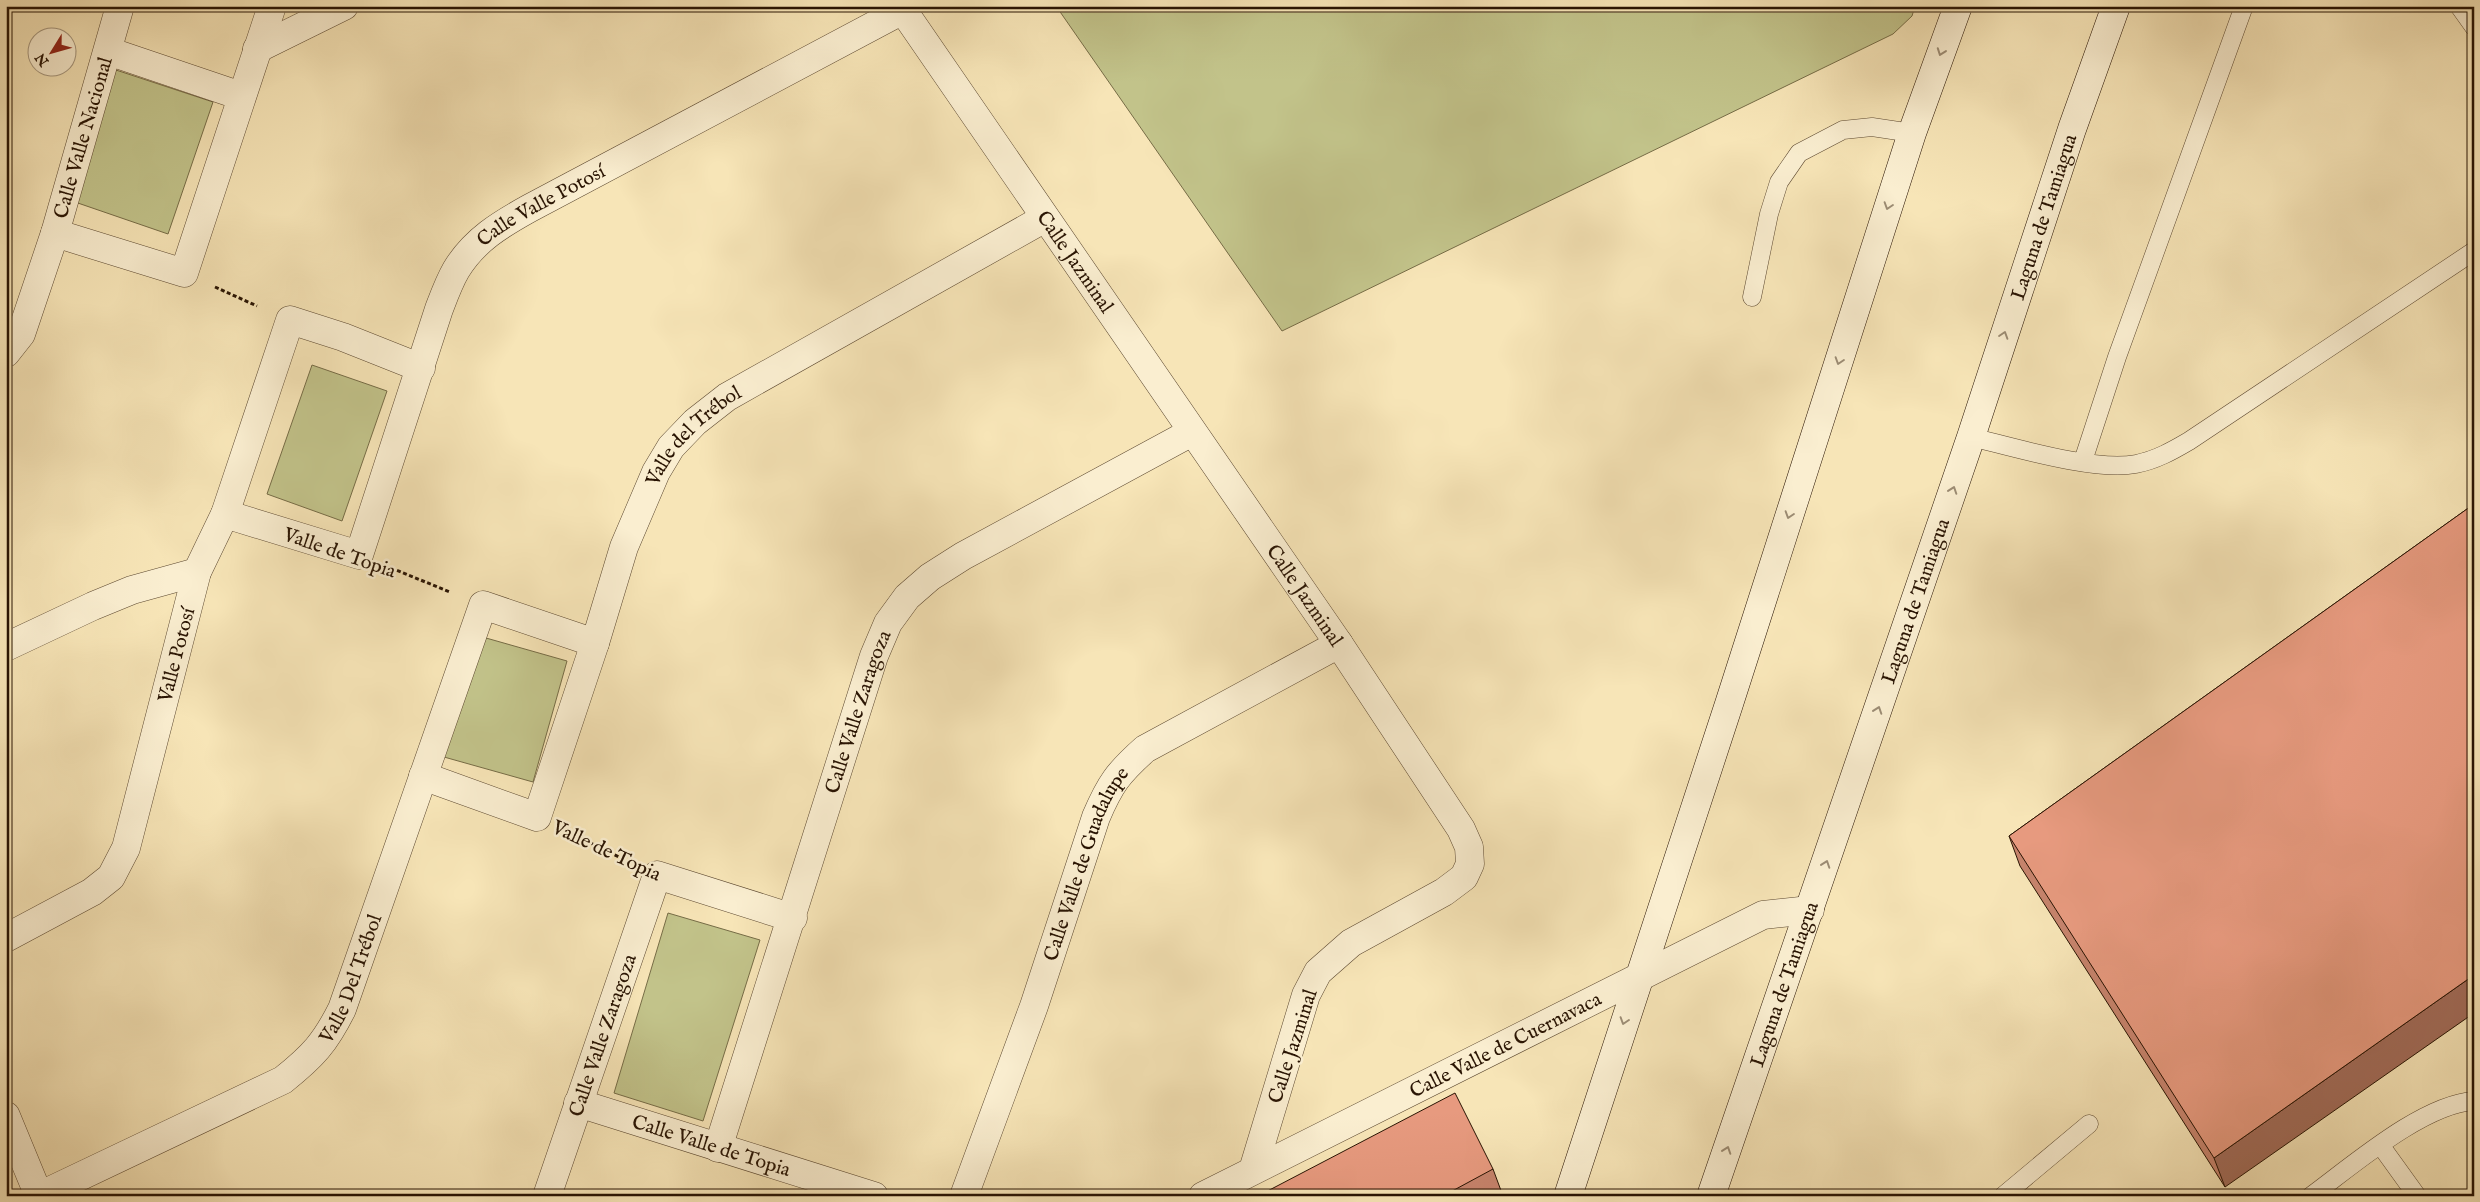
<svg xmlns="http://www.w3.org/2000/svg" width="2480" height="1202" font-family="'IM FELL English',serif">
  <style>
    .green { fill: #c2c38a; stroke: #766c46 }
    .lines { fill: none; stroke-linecap: round; stroke-linejoin: round }
    .service-casing { stroke: #5c4830; stroke-width: 19 }
    .minor-casing { stroke: #5c4830; stroke-width: 29 }
    .tertiary-casing { stroke: #5c4830; stroke-width: 29 }
    .secondary-casing { stroke: #291403; stroke-width: 29 }
    .path { stroke: #291403; stroke-width: 3; stroke-dasharray: 4 2.5; stroke-linecap: butt }
    .service { stroke: #faeed0; stroke-width: 18 }
    .minor { stroke: #faeed0; stroke-width: 28 }
    .tertiary { stroke: #faeed0; stroke-width: 28 }
    .secondary { stroke: #faeed0; stroke-width: 28 }
    .wall { fill: #c7846d; stroke: #291403 }
    .shaded-wall { fill: #a26c59; stroke: #291403 }
    .building { fill: #e79a7f; stroke: #291403 }
    .oneway { stroke: #9c8c74 }
    .labels { text-anchor: middle; stroke-width: 5; stroke-linejoin: round; paint-order: stroke }
    .street-label { font-size: 20px; fill: #291403; stroke: #faeed0 }
  </style>
  <rect width="100%" height="100%" fill="#f7e5b7"/>
  <filter id="stains"><feTurbulence type="fractalNoise" baseFrequency=".004" numOctaves="4"/><feColorMatrix values="0 0 0 0 .2 0 0 0 0 .09 0 0 0 0 .02 0 0 0 .5 -.17"/></filter>
  <radialGradient id="worn" r=".72"><stop offset=".6" stop-color="#630" stop-opacity="0"/><stop offset="1" stop-color="#630" stop-opacity=".3"/></radialGradient>
  <path class="green" d="M1056,6H1915L1912,16L1893,34L1282,331Z
    M116,70L213,102L168,234L72,201Z
    M312,365L387,391L342,521L267,494Z
    M479,636L567,661L533,782L444,757Z
    M668,913L760,940L703,1121L614,1093Z"/>
  <g class="lines">
    <g class="service-casing">
      <path id="service" d="M2459,6L2474,27
        M1752,297L1769,214L1779,182L1799,153L1843,130L1872,127L1912,133
        M1971,437C2013,447 2095,472 2136,464C2156,460 2172,451 2189,441L2474,251
        M2083,461L2117,357L2244,6
        M2381,1146L2417,1196
        M2003,1196L2089,1124
        M2311,1196C2352,1166 2423,1104 2474,1101"/>
    </g>
    <g class="minor-casing">
      <g id="minor">
        <path id="s1" d="M900,6L1339,644L1461,829L1469,847L1470,864L1464,877L1444,892L1351,943L1318,972L1306,995L1253,1170"/>
        <path d="M257,49L344,6"/>
        <path d="M108,51L241,96"/>
        <path d="M55,233L184,273L272,6"/>
        <path id="s2" d="M6,353L21,334L55,233L120,6"/>
        <path id="s3" d="M225,514L359,555L439,309C444,296 449,282 456,270C474,240 501,224 530,208L903,10"/>
        <path d="M6,647L93,606L132,590L197,572"/>
        <path id="s4" d="M423,776L537,817L595,643L624,547L656,472L671,447L695,422L727,397L1045,218"/>
        <path id="s5" d="M6,938L92,892L111,877L126,848L197,572L225,514L290,320L343,337L421,368"/>
        <path id="s6" d="M578,1103L874,1196"/>
        <path id="s7" d="M718,1148L874,656L888,623L907,597L930,577L963,556L1192,432"/>
        <path id="s8" d="M39,1196L283,1080C313,1056 325,1043 342,1009L483,605L595,643"/>
        <path id="s9" d="M547,1196L657,875L793,918"/>
        <path id="s10" d="M964,1196L1034,1006L1096,817C1110,784 1118,773 1145,749L1339,644"/>
        <path id="s11" d="M1203,1196L1763,915L1810,910"/>
      </g>
    </g>
    <g class="tertiary-casing">
      <path id="tertiary" d="M6,1116L39,1196"/>
    </g>
    <g class="secondary-casing">
      <g id="secondary">
        <path d="M1568,1196L1729,704L1912,133L1958,6"/>
        <path id="s12" d="M1711,1196L1971,437L2072,129L2116,6"/>
      </g>
    </g>
    <path class="path" d="M215,287L257,306
      M391,568L450,592
      M568,832L625,860"/>
    <use href="#service" class="service"/>
    <use href="#minor" class="minor"/>
    <use href="#tertiary" class="tertiary"/>
    <use href="#secondary" class="secondary"/>
  </g>
  <path class="wall" d="M2474,504L2225,1187L2020,866L2009,836Z
    M1493,1169L1503,1196H1258Z"/>
  <path class="shaded-wall" d="M2474,975V1013L2225,1187L2214,1158Z"/>
  <path class="building" d="M2474,504V975L2214,1158L2009,836Z
    M1455,1093L1493,1169L1443,1196H1258Z"/>
  <defs><path id="oneway-chevron" d="M-2-3.5L2.5 0L-2 3.5" fill="none" stroke-width="1.6" stroke-linecap="round" stroke-linejoin="round" transform="scale(1.25)"/></defs>
  <g class="oneway">
    <use href="#oneway-chevron" transform="translate(1941 52) rotate(110)"/>
    <use href="#oneway-chevron" transform="translate(1888 206) rotate(108)"/>
    <use href="#oneway-chevron" transform="translate(2004 335) rotate(-72)"/>
    <use href="#oneway-chevron" transform="translate(1839 361) rotate(108)"/>
    <use href="#oneway-chevron" transform="translate(1953 490) rotate(-71)"/>
    <use href="#oneway-chevron" transform="translate(1789 515) rotate(108)"/>
    <use href="#oneway-chevron" transform="translate(1878 710) rotate(-71)"/>
    <use href="#oneway-chevron" transform="translate(1826 864) rotate(-71)"/>
    <use href="#oneway-chevron" transform="translate(1624 1021) rotate(108)"/>
    <use href="#oneway-chevron" transform="translate(1727 1150) rotate(-71)"/>
  </g>
  <g class="labels">
    <g class="street-label">
      <text dy="7" stroke="none"><textPath href="#s2" startOffset="230">Calle Valle Nacional</textPath></text>
      <text dy="7" stroke="none"><textPath href="#s3" startOffset="550">Calle Valle Potosí</textPath></text>
      <text dy="7" stroke="none"><textPath href="#s12" startOffset="1034">Laguna de Tamiagua</textPath></text>
      <text dy="7" stroke="none"><textPath href="#s1" startOffset="310">Calle Jazminal</textPath></text>
      <text dy="7" stroke="none"><textPath href="#s4" startOffset="539">Valle del Trébol</textPath></text>
      <text transform="translate(340 552) rotate(19)" y="7">Valle de Topia</text>
      <text dy="7" stroke="none"><textPath href="#s1" startOffset="715">Calle Jazminal</textPath></text>
      <text dy="7" stroke="none"><textPath href="#s12" startOffset="629">Laguna de Tamiagua</textPath></text>
      <text dy="7" stroke="none"><textPath href="#s5" startOffset="354">Valle Potosí</textPath></text>
      <text dy="7" stroke="none"><textPath href="#s7" startOffset="458">Calle Valle Zaragoza</textPath></text>
      <text transform="translate(607 850) rotate(25)" y="7">Valle de Topia</text>
      <text dy="7" stroke="none"><textPath href="#s10" startOffset="354">Calle Valle de Guadalupe</textPath></text>
      <text dy="7" stroke="none"><textPath href="#s8" startOffset="395">Valle Del Trébol</textPath></text>
      <text dy="7" stroke="none"><textPath href="#s12" startOffset="224">Laguna de Tamiagua</textPath></text>
      <text dy="7" stroke="none"><textPath href="#s9" startOffset="170">Calle Valle Zaragoza</textPath></text>
      <text dy="7" stroke="none"><textPath href="#s11" startOffset="338">Calle Valle de Cuernavaca</textPath></text>
      <text transform="translate(1292 1046) rotate(-72)" y="7">Calle Jazminal</text>
      <text dy="7" stroke="none"><textPath href="#s6" startOffset="140">Calle Valle de Topia</textPath></text>
    </g>
  </g>
  <rect width="2480" height="1202" fill="none" stroke="#f7e5b7" stroke-width="25"/>
  <rect x="8" y="8" width="2465" height="1187" fill="none" stroke="#291403" stroke-width="2.5"/>
  <rect x="12" y="12" width="2455" height="1177" fill="none" stroke="#291403"/>
  <g transform="translate(52 52) rotate(233)"><circle r="24" fill="#faeed0" stroke="#a6977e"/>
  <path d="M0-4L9 19L0 12L-9 19Z" fill="#8f2418"/>
  <text y="-8" font-size="14" font-weight="bold" text-anchor="middle" fill="#291403">N</text>
  </g>
  <rect width="100%" height="100%" filter="url(#stains)"/>
  <rect width="100%" height="100%" fill="url(#worn)"/>
</svg>
